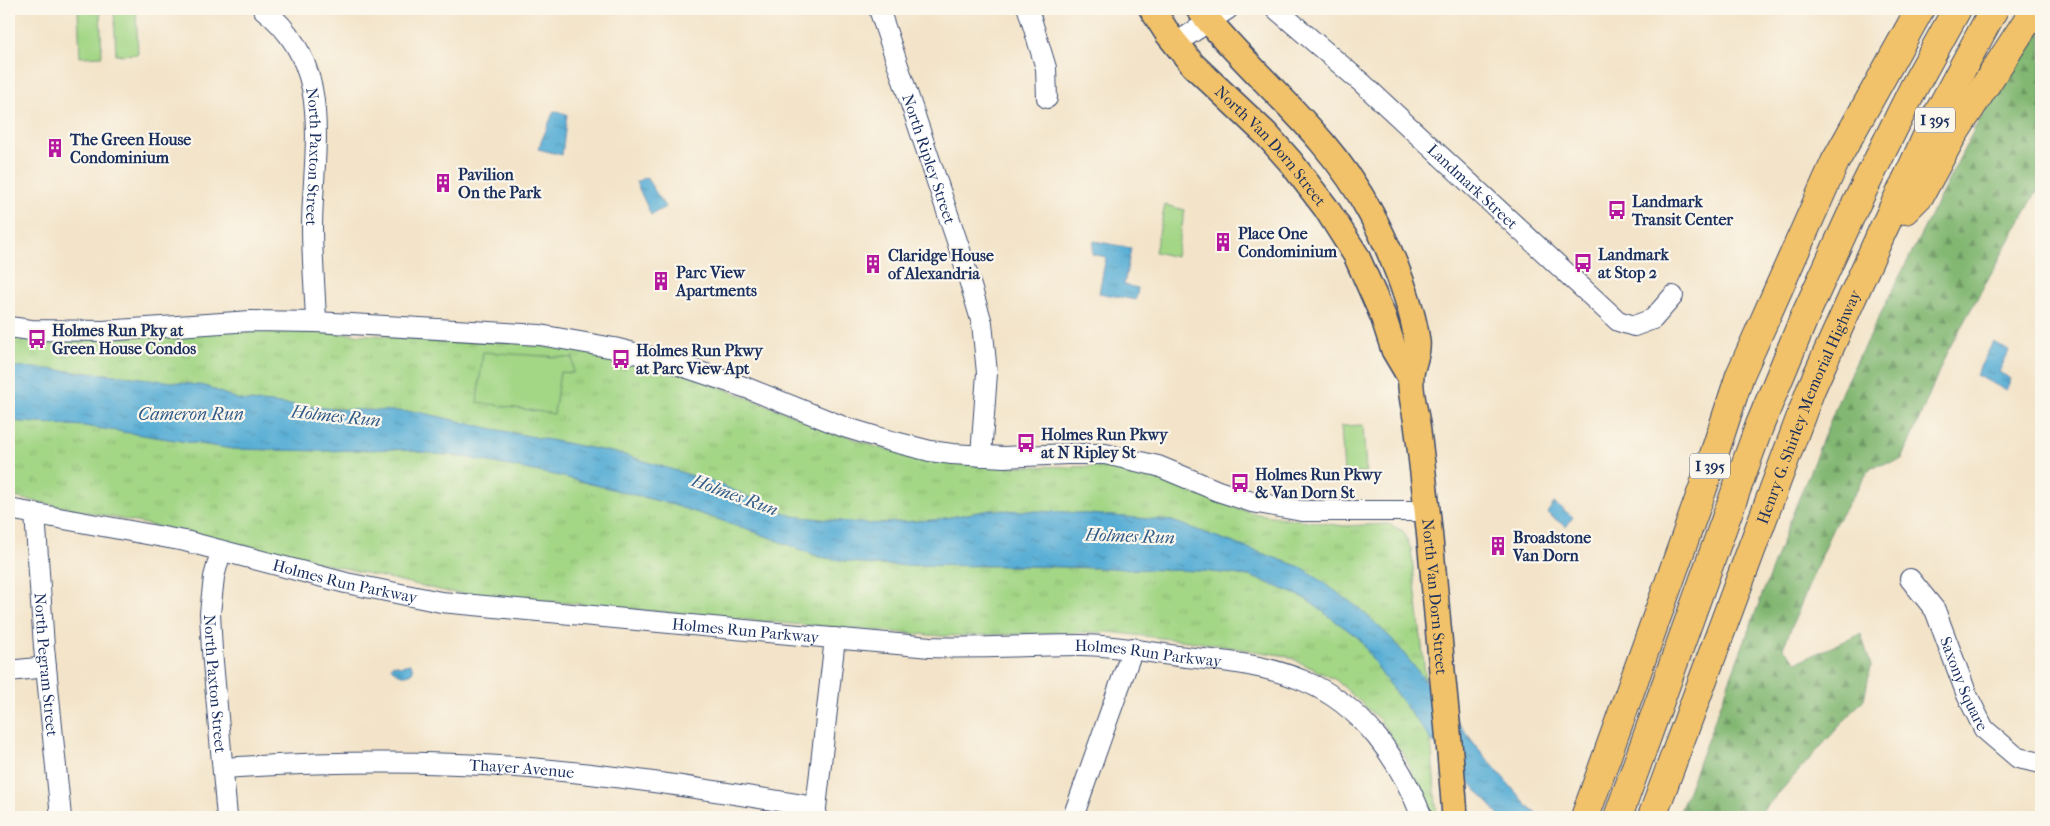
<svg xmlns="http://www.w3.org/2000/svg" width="2050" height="826" font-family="'IM FELL French Canon',serif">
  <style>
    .grass { fill: url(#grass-tufts); stroke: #5f8272 }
    .forest { fill: url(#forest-firs); stroke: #4e7368 }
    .garden { fill: #a3d685; stroke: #5f8272 }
    .water { fill: url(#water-ripples); stroke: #3a6e9a }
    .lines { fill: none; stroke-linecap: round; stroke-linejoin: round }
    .minor-casing { stroke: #3b4a6e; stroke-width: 22 }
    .major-casing { stroke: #3b4a6e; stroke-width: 28 }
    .highway-casing { stroke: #3b4a6e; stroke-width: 30 }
    .minor { stroke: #fff; stroke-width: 20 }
    .major { stroke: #f2c26a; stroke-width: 25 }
    .highway { stroke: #f2c26a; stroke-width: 28 }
    .labels { text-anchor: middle; stroke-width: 4.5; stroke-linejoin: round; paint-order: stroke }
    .shield { fill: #fbf7ec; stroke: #5e6b89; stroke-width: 1 }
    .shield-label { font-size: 15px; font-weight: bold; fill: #1b2f5e }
    .poi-label { font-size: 16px; font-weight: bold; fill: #1b2f5e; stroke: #fbf7ec; text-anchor: start }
    .street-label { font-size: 16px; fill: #1b2f5e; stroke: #fbf7ec }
    .water-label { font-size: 18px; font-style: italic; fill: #315b88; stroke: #fbf7ec }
  </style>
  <defs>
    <pattern id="grass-tufts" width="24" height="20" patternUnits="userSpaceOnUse" patternTransform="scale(1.25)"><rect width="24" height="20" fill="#a3d685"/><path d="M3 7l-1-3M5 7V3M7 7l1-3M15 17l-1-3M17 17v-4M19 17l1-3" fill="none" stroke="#8cb875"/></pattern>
    <pattern id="forest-firs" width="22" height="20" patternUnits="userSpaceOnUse" patternTransform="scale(1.25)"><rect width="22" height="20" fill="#82b772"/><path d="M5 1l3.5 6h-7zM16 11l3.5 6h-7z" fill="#6a9561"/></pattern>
    <pattern id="water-ripples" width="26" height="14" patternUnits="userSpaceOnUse" patternTransform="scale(1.25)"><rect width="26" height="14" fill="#59aed5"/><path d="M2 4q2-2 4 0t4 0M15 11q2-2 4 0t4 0" fill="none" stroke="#498eb0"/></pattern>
  </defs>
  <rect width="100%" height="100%" fill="#fbf7ec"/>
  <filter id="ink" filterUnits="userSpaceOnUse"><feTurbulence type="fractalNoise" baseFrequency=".02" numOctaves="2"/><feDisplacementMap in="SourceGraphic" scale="10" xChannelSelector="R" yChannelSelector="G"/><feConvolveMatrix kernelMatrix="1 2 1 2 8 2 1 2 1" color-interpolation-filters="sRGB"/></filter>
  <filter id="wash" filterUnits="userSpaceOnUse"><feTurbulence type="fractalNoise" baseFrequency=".0096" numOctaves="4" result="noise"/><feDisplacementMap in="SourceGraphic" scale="20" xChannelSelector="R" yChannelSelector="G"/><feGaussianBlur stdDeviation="1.12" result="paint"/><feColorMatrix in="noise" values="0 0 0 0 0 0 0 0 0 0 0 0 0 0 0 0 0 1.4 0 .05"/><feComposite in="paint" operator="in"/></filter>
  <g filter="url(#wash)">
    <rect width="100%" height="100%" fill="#f3e4c9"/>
    <path class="grass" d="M248,329L513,342L592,353L678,371L876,447L946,463L1001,466L1110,467L1162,480L1214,501L1257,514L1344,526L1388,524L1403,531L1411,549L1426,682L1394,641L1360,609L1303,568L1172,521L1066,512L991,510L934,520L868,524L792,516L716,483L621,454L493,429L418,412L334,409L239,400L205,386L116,375L9,366V338L63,341Z
      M9,421L85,426L233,449L324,451L395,449L464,457L560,476L667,503L745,528L820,557L873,565L1029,566L1204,571L1250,576L1303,597L1360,639L1383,676L1431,740L1437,817H1427L1406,758L1379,719L1336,680L1287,656L1197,642L1109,632L942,636L792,624L449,592L184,532L9,496Z"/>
    <path class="forest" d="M2041,28V184L1946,354L1902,460L1871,467L1832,529L1783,648L1797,662L1861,634L1871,666L1864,699L1757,817H1678L1795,508L1845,384L1978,122Z"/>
    <path class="garden" d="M114,9H136L138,54L116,55Z
      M100,10L102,56L80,57L78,10Z
      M1165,205L1185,210L1176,257L1155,252Z
      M483,352L573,358V373L560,372L554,414L477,402Z
      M1363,425L1366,472L1344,474L1341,426Z"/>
    <path class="water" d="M554,111L567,114L562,155L538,149Z
      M646,177L665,207L651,215L636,182Z
      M1094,241L1131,248L1124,285L1138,288L1136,300L1099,293L1106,257L1092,254Z
      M1993,342L2009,351L1999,372L2011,379L2006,390L1976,375Z
      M9,366L116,375L205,386L239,400L334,409L418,412L493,429L621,454L716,483L792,516L868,524L934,520L991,510L1066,512L1172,521L1303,568L1360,609L1394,641L1482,753L1531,810L1544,817H1501L1431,740L1383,676L1360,639L1303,597L1250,576L1204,571L1029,566L873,565L820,557L745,528L667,503L560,476L464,457L395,449L324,451L233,449L85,426L9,421Z
      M1554,503L1573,517L1566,527L1547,513Z
      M393,664L401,666L410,664L412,666L413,671C405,679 396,674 391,667Z"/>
  </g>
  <g filter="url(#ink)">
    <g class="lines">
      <g class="minor-casing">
        <g id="minor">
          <path id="s1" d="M263,9C335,65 313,147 312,226C312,258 315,290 316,322"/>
          <path id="s2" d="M879,9L960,250L982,323L987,373L981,456"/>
          <path d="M1028,9L1046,68L1047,98"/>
          <path id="s3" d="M1276,9L1362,83L1618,321L1634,326L1653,319L1673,296"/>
          <path d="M1176,43L1228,9"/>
          <path d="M9,327L31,330L103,331L251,321L316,322L540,335L614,348L670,362L747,388L844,427L887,440L930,451L952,454L1004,457L1067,454H1105L1158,466L1218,491L1252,502L1302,511H1428"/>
          <path id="s4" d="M9,509L185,541L346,583L441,602L930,647C981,649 1031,645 1081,645C1117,645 1151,653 1186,657C1226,661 1267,665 1304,681C1363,705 1400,761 1422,817"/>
          <path id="s5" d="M35,513L44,647L61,817"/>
          <path id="s6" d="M221,551L214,577L210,613L212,651L227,817"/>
          <path id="s7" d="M1910,579L1935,610L1967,695L1984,729L2018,758L2041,763"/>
          <path d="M9,671L46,667"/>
          <path id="s8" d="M224,768C326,761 428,760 530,768C626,776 721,792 816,807"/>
          <path d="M815,817L835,638"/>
          <path d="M1073,817L1133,648"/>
        </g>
      </g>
      <g class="major-casing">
        <g id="major">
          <path id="s9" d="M1152,9L1168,34L1193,65L1266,134L1290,161L1326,208L1356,255L1383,316L1394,350L1410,377"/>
          <path id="s10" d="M1199,9C1254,78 1328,132 1370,212C1389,246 1412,302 1417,341C1419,352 1412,364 1411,375C1409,390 1415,409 1417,424C1428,506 1435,589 1442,671C1447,720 1452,769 1455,817"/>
        </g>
      </g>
      <g class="highway-casing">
        <g id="highway">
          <path d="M1905,210L1920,195L1951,138L2035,9"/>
          <path d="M1585,817L1703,488L1740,375L1835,162L1920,9"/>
          <path d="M1618,817L1759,427L1804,318L1857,202L1914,87L1957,9"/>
          <path id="s11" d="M1652,817L1811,389L1881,234L1935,119L1994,9"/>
        </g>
      </g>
      <use href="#minor" class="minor"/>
      <use href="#major" class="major"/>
      <use href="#highway" class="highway"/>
    </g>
  </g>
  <defs>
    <g id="building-bare" transform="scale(1.5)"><path d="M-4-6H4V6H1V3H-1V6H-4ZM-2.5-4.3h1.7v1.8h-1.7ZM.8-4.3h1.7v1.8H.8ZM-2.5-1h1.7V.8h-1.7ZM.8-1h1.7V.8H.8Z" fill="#b5179e" stroke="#fbf7ec" stroke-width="2.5" paint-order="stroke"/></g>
    <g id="bus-bare" transform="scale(1.5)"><path d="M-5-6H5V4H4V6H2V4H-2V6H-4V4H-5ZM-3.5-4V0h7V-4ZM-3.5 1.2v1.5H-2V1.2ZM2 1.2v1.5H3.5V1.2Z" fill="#b5179e" stroke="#fbf7ec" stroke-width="2.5" paint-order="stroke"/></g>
  </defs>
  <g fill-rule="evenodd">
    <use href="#building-bare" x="55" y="148"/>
    <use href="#building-bare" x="443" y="183"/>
    <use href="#bus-bare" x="1617" y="210"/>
    <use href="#building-bare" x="1223" y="242"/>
    <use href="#bus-bare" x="1583" y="263"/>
    <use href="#building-bare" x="873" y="264"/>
    <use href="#building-bare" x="661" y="281"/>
    <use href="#bus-bare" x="37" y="339"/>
    <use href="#bus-bare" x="621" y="359"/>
    <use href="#bus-bare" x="1026" y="443"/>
    <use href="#bus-bare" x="1240" y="483"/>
    <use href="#building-bare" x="1498" y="546"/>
  </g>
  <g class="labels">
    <g class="shield">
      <rect x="1915" y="107.5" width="40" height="25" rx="4"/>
      <rect x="1690" y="453.5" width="40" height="25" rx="4"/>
    </g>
    <g class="shield-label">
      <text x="1935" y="125">I 395</text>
      <text x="1710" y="471">I 395</text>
    </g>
    <g class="poi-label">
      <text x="70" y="145">The Green House<tspan x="70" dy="18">Condominium</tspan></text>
      <text x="458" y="180">Pavilion<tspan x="458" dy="18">On the Park</tspan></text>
      <text x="1632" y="207">Landmark<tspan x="1632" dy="18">Transit Center</tspan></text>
      <text x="1238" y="239">Place One<tspan x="1238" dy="18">Condominium</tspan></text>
      <text x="1598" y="260">Landmark<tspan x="1598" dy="18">at Stop 2</tspan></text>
      <text x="888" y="261">Claridge House<tspan x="888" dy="18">of Alexandria</tspan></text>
      <text x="676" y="278">Parc View<tspan x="676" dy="18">Apartments</tspan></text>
      <text x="52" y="336">Holmes Run Pky at<tspan x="52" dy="18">Green House Condos</tspan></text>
      <text x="636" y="356">Holmes Run Pkwy<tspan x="636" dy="18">at Parc View Apt</tspan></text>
      <text x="1041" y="440">Holmes Run Pkwy<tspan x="1041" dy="18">at N Ripley St</tspan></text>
      <text x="1255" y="480">Holmes Run Pkwy<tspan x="1255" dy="18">&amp; Van Dorn St</tspan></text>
      <text x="1513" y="543">Broadstone<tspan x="1513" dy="18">Van Dorn</tspan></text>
    </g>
    <g class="street-label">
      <text dy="6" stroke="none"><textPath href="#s9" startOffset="182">North Van Dorn Street</textPath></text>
      <text dy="6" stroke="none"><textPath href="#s1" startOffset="164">North Paxton Street</textPath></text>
      <text dy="6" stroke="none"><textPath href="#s2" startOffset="158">North Ripley Street</textPath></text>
      <text dy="6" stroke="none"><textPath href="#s3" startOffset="265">Landmark Street</textPath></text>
      <text dy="6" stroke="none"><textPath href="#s11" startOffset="439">Henry G. Shirley Memorial Highway</textPath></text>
      <text dy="6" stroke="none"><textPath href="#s4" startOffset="344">Holmes Run Parkway</textPath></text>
      <text dy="6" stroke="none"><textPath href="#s10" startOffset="662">North Van Dorn Street</textPath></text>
      <text dy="6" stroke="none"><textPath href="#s4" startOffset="748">Holmes Run Parkway</textPath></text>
      <text dy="6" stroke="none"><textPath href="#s4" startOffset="1152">Holmes Run Parkway</textPath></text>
      <text dy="6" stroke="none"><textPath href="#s5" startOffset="152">North Pegram Street</textPath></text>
      <text dy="6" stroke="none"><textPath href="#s7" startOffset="119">Saxony Square</textPath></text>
      <text dy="6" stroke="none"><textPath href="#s6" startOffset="134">North Paxton Street</textPath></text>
      <text dy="6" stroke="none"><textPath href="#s8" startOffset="298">Thayer Avenue</textPath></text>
    </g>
    <g class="water-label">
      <text x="191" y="420">Cameron Run</text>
      <text transform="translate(336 416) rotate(6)" y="6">Holmes Run</text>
      <text transform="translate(735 495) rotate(20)" y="6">Holmes Run</text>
      <text transform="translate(1130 536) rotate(2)" y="6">Holmes Run</text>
    </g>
  </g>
  <rect width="2050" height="826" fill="none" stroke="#fbf7ec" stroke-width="30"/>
</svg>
